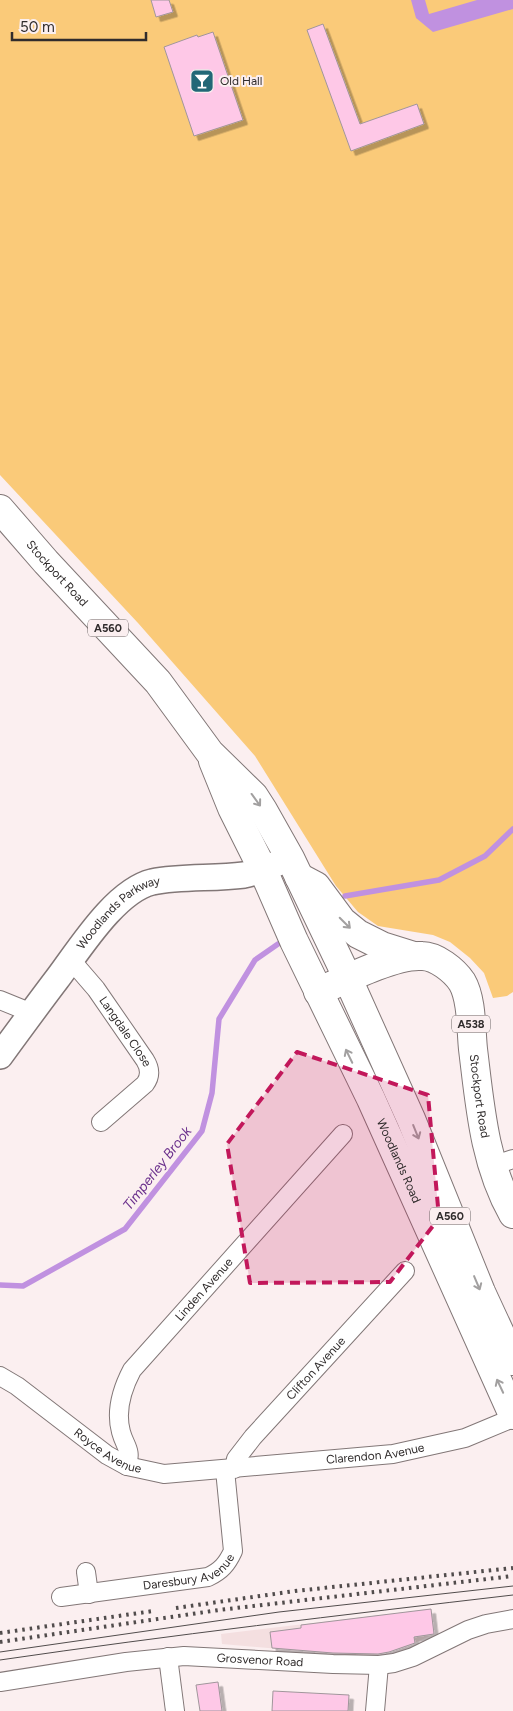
<svg xmlns="http://www.w3.org/2000/svg" width="513" height="1711" font-family="Figtree,sans-serif">
  <style>
    .built { fill: #f4dfe0 }
    .green { fill: #faca79 }
    .water { fill: #c091e0 }
    .lines { fill: none; stroke-linecap: round; stroke-linejoin: round }
    .stream { stroke: #c091e0; stroke-width: 5.5 }
    .building { fill: #fec8e7; stroke: #a0969b; filter: url(#shadow) }
    .street-casing { stroke: #827777; stroke-width: 20 }
    .secondary-casing { stroke: #827777; stroke-width: 28 }
    .primary-casing { stroke: #827777; stroke-width: 30 }
    .highway-casing { stroke: #827777; stroke-width: 30 }
    .street { stroke: #fff; stroke-width: 18 }
    .secondary { stroke: #fff; stroke-width: 25 }
    .primary { stroke: #fff; stroke-width: 28 }
    .highway { stroke: #fff; stroke-width: 28 }
    .tram { stroke: #514c4c; stroke-width: 1 }
    .rail { stroke: #514c4c; stroke-width: 4; stroke-dasharray: 2.5 5; stroke-linecap: butt }
    .oneway { stroke: #a2a0a0 }
    .marked { fill: #c2185b; fill-opacity: 0.2; stroke: #c2185b; stroke-width: 4; stroke-dasharray: 10 6; stroke-linejoin: round }
    .labels { text-anchor: middle; stroke-width: 4; stroke-linejoin: round; paint-order: stroke }
    .shield { fill: #fbeff0; stroke: #6d6667; stroke-width: 1 }
    .shield-label { font-size: 11px; font-weight: bold; fill: #302c2c }
    .poi-label { font-size: 12px; fill: #302c2c; stroke: #fbeff0; text-anchor: start }
    .street-label { font-size: 12px; fill: #302c2c; stroke: #fbeff0 }
    .water-label { font-size: 14px; font-style: italic; fill: #6b308c; stroke: #fbeff0 }
  </style>
  <defs>
    <filter id="shadow"><feDropShadow dx="4.5" dy="4.5" stdDeviation="0" flood-color="#0004"/></filter>
  </defs>
  <rect width="100%" height="100%" fill="#fbeff0"/>
  <path class="built" d="M431,1609L434,1634L406,1647L375,1655H346L222,1644L221,1634Z"/>
  <path class="green" d="M0,0H513V992L507,996L493,998L484,973L470,958L450,942L433,935L378,926L358,912L336,886L255,756L138,623L0,475Z"/>
  <path class="water" d="M411,0H425L429,14L477,0H513V9L433,32L416,18Z"/>
  <g class="lines">
    <path class="stream" d="M345,896L439,880L485,856L513,829
      M0,1285L23,1286L125,1229L202,1131L212,1093L219,1019L255,960L278,944"/>
  </g>
  <path class="building" d="M151,0H169L173,12L156,17Z
    M323,24L360,124L417,104L424,124L351,151L307,30Z
    M213,32L243,120L194,136L164,47L197,35L198,37Z
    M431,1609L434,1634L414,1637L415,1643L389,1652L378,1654L333,1653L272,1648L270,1632L301,1628V1625Z
    M218,1682L222,1711H200L196,1685Z
    M273,1691L349,1695L348,1711H272Z"/>
  <g class="lines">
    <g class="street-casing">
      <g id="street">
        <path id="s1" d="M71,960L96,989L145,1060C150,1068 151,1076 145,1084L101,1122"/>
        <path d="M0,1000L32,1013"/>
        <path d="M492,1166L513,1159"/>
        <path id="s2" d="M0,1376L17,1386L107,1455L127,1466L164,1474L393,1454L465,1438L513,1418"/>
        <path id="s3" d="M127,1466C132,1449 125,1447 121,1432C115,1410 122,1389 132,1370L343,1134"/>
        <path id="s4" d="M234,1469L236,1459L253,1437L405,1271"/>
        <path d="M86,1572L89,1594"/>
        <path id="s5" d="M61,1597L208,1577C221,1571 227,1564 233,1551L225,1470"/>
        <path d="M168,1657L175,1711"/>
        <path id="s6" d="M0,1682L126,1662L184,1656L333,1664L379,1665L394,1663L413,1657L468,1630L486,1624L513,1619"/>
        <path d="M375,1711L379,1665"/>
      </g>
    </g>
    <g class="secondary-casing">
      <g id="secondary">
        <path id="s7" d="M0,1056C19,1030 38,1004 57,979C79,950 115,891 152,882C182,876 213,879 244,875C260,872 275,864 290,858"/>
      </g>
    </g>
    <g class="primary-casing">
      <g id="primary">
        <path d="M299,877L316,886L342,921L358,934L382,946L414,956"/>
        <path id="s8" d="M318,992C344,980 395,954 422,956C436,956 454,970 462,982C472,999 471,1030 473,1049C480,1106 484,1163 513,1214"/>
      </g>
    </g>
    <g class="highway-casing">
      <g id="highway">
        <path id="s9" d="M0,509L46,562L158,682L210,753L254,796L263,810L290,858L348,979L411,1119L481,1292L513,1361"/>
        <path id="s10" d="M213,761L232,808L263,870L294,941L371,1099L513,1415"/>
      </g>
    </g>
    <use href="#street" class="street"/>
    <use href="#secondary" class="secondary"/>
    <use href="#primary" class="primary"/>
    <use href="#highway" class="highway"/>
    <path class="tram" d="M0,1652L279,1612L513,1586
      M0,1660C171,1635 342,1615 513,1595"/>
    <path class="rail" d="M176,1608L295,1591L513,1568
      M0,1633L153,1611
      M0,1642L219,1610L513,1576"/>
  </g>
  <defs><path id="oneway-shaft" d="M-6 0H5M1.5-3L5.5 0L1.5 3" fill="none" stroke-width="1.6" stroke-linecap="round" stroke-linejoin="round" transform="scale(1.25)"/></defs>
  <g class="oneway">
    <use href="#oneway-shaft" transform="translate(256 800) rotate(54)"/>
    <use href="#oneway-shaft" transform="translate(345 923) rotate(45)"/>
    <use href="#oneway-shaft" transform="translate(349 1056) rotate(-116)"/>
    <use href="#oneway-shaft" transform="translate(416 1132) rotate(68)"/>
    <use href="#oneway-shaft" transform="translate(477 1283) rotate(67)"/>
    <use href="#oneway-shaft" transform="translate(500 1386) rotate(-115)"/>
  </g>
  <path class="marked" d="M297,1052L428,1095L439,1218L390,1282L250,1283L227,1144Z"/>
  <defs>
    <g id="bar-square" transform="scale(1.25)"><rect x="-9" y="-9" width="18" height="18" rx="4" fill="#226877" stroke="#fbeff0"/><path d="M-6-5H6L.8 .8V4.5H3.5V6h-7V4.5H-.8V.8Z" fill="#fff"/></g>
  </defs>
  <g fill-rule="evenodd">
    <use href="#bar-square" x="202" y="81"/>
  </g>
  <g class="labels">
    <g class="shield">
      <rect x="88" y="619.5" width="40" height="17" rx="4"/>
      <rect x="452" y="1015.5" width="38" height="17" rx="4"/>
      <rect x="430" y="1207.5" width="40" height="17" rx="4"/>
    </g>
    <g class="shield-label">
      <text x="108" y="632">A560</text>
      <text x="471" y="1028">A538</text>
      <text x="450" y="1220">A560</text>
    </g>
    <g class="poi-label">
      <text x="220" y="85">Old Hall</text>
    </g>
    <g class="street-label">
      <text dy="4" stroke="none"><textPath href="#s9" startOffset="86">Stockport Road</textPath></text>
      <text dy="4" stroke="none"><textPath href="#s7" startOffset="188">Woodlands Parkway</textPath></text>
      <text dy="4" stroke="none"><textPath href="#s1" startOffset="90">Langdale Close</textPath></text>
      <text dy="4" stroke="none"><textPath href="#s8" startOffset="276">Stockport Road</textPath></text>
      <text dy="4" stroke="none"><textPath href="#s10" startOffset="441">Woodlands Road</textPath></text>
      <text dy="4" stroke="none"><textPath href="#s3" startOffset="208">Linden Avenue</textPath></text>
      <text dy="4" stroke="none"><textPath href="#s4" startOffset="131">Clifton Avenue</textPath></text>
      <text dy="4" stroke="none"><textPath href="#s2" startOffset="132">Royce Avenue</textPath></text>
      <text dy="4" stroke="none"><textPath href="#s2" startOffset="406">Clarendon Avenue</textPath></text>
      <text dy="4" stroke="none"><textPath href="#s5" startOffset="132">Daresbury Avenue</textPath></text>
      <text dy="4" stroke="none"><textPath href="#s6" startOffset="262">Grosvenor Road</textPath></text>
    </g>
    <g class="water-label">
      <text transform="translate(157 1168) rotate(-52)" y="5">Timperley Brook</text>
    </g>
  </g>
  <path d="M12 32v8h134v-8" fill="none" stroke="#302c2c" stroke-width="2.5"/>
  <text x="20" y="32" font-size="15" fill="#302c2c" stroke="#fbeff0" stroke-width="4" paint-order="stroke">50 m</text>
</svg>
